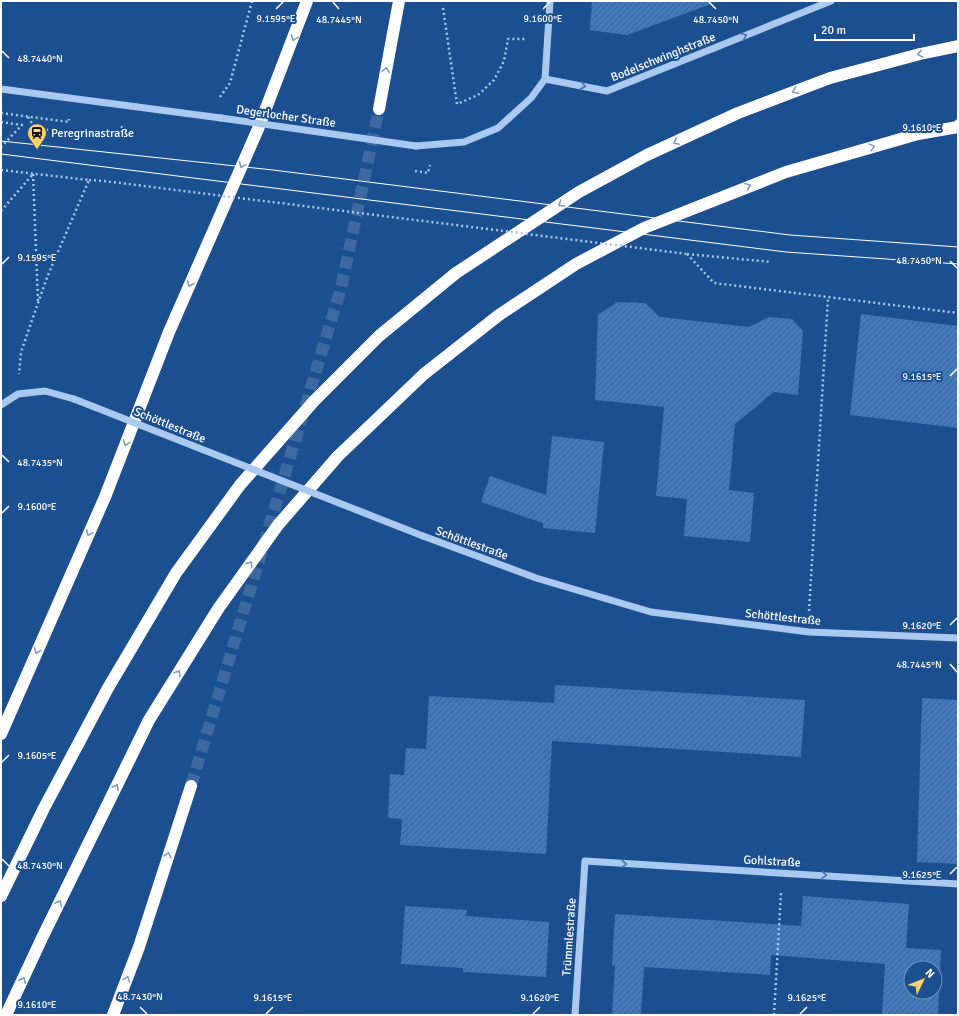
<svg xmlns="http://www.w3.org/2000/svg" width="959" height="1016" font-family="Signika,sans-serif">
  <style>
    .building { fill: url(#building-hatch); fill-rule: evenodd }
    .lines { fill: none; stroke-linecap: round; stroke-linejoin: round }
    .highway-tunnel { stroke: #3d69a0; stroke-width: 12; stroke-dasharray: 12 6; stroke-linecap: butt }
    .path { stroke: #a9c9ee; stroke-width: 2.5; stroke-dasharray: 2 3; stroke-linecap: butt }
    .minor { stroke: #a9c9ee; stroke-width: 7 }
    .highway { stroke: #fff; stroke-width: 12 }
    .tram { stroke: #fff; stroke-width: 1 }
    .path-bridge { stroke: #a9c9ee; stroke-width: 2.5; stroke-dasharray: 2 3; stroke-linecap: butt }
    .minor-bridge { stroke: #a9c9ee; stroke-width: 7 }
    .oneway { stroke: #4674ac }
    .oneway2 { stroke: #829ec1 }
    .ticks { fill: none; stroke: #fff; stroke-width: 1.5 }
    .labels { text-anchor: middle; stroke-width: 4; stroke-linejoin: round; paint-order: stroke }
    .street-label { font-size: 12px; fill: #fff; stroke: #1b4f8f }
    .poi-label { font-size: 12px; fill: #fff; stroke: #1b4f8f; text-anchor: start }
    .ticks-label { font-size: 10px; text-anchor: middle; fill: #fff; stroke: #1b4f8f; stroke-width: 4; stroke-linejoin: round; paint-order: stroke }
  </style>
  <defs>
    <pattern id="building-hatch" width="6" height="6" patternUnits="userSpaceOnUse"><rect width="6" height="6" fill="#4478b7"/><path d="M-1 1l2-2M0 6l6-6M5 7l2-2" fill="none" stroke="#486282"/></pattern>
  </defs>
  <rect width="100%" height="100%" fill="#1b4f8f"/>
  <path class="building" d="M592,1H710L711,4L627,35L590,30Z
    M617,302L645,303L660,317L749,327L769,317L792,319L803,331L798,395L774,392L735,424L729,490L754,493L750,542L684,536L687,499L656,496L664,407L595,400L598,315Z
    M861,314L958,326V428L850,415Z
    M552,436L604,442L595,533L543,528V523L481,502L490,476L546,495Z
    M555,685L805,700L801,757L552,741L546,854L400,845L402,819L388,818L390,774L404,775L406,748L426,749L429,696L554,703Z
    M922,698L958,700V864L917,862Z
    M803,896L909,904L906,948L941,950L938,1015H882L885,964L771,955L770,975L644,967L641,1015H612L615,966L612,965L615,914L801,926ZM911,968H935V992H911Z
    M405,906L467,910L466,916L549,922L546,977L463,972V968L401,964Z"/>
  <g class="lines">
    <path class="highway-tunnel" d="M191,786L341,288L379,109"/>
    <path class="path" d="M443,8L457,104L478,95L494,80L504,61L508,39H527
      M220,97L230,83L252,1
      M1,113L69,122V119
      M28,117L35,128L48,130
      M1,122L22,125L1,147
      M120,138L122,127H123
      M1,170L89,180L48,275L38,303L21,352L19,374
      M415,171L428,173L430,165
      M33,174L38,301
      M89,180L104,181
      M1,211L33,174
      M687,254L714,283L958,313
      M687,254L771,262
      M809,611L828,298
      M774,1015L781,893"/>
    <path class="minor" d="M545,79L607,91L831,1
      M545,79L550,1
      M1,89L221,118
      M416,146L464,142L498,128L531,98L545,79
      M1,405L18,394L45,391L74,399
      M423,536L536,578L651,612L809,632L958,638
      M575,1015L585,861L958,884"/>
    <path class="highway" d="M379,109L399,1
      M1,734L105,497L169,332L258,129L307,1
      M1,896L44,808L108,688L176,573L240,485L314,401L379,336L456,273L579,192L647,155L738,113L830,78L920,54L958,46
      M6,1015L42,938L149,720L218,609L278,525L338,456L424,374L499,315L576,264L644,228L786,172L918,134L958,127
      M113,1015L139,947L191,786"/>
    <path class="tram" d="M1,141L273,170L790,235L958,247
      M1,154L786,252L958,264"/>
    <path class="path-bridge" d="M104,181L687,254"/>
    <path class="minor-bridge" d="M221,118L416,146
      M74,399L423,536"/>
  </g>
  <defs><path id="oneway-chevron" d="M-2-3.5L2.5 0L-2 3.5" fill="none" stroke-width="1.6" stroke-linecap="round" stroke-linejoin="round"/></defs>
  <g class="oneway">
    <use href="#oneway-chevron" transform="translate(744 36) rotate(-22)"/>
    <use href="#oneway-chevron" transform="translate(583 86) rotate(11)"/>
    <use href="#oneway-chevron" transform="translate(624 864) rotate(3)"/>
    <use href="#oneway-chevron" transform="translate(824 875) rotate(3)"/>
  </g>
  <g class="oneway2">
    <use href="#oneway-chevron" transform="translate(294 38) rotate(111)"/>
    <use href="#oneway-chevron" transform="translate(920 54) rotate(167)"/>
    <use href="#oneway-chevron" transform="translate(386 70) rotate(-80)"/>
    <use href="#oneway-chevron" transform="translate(795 91) rotate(159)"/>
    <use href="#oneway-chevron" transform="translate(676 142) rotate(155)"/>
    <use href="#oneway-chevron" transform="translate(872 147) rotate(-15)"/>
    <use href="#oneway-chevron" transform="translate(242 165) rotate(114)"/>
    <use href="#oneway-chevron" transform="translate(748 186) rotate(-21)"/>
    <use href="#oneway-chevron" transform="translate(561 204) rotate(147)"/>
    <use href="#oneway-chevron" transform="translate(190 284) rotate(113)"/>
    <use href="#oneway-chevron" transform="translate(126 443) rotate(111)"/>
    <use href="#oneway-chevron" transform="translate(89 533) rotate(114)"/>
    <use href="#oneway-chevron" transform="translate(250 564) rotate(-54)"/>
    <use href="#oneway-chevron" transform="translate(37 651) rotate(113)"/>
    <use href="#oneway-chevron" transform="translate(178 673) rotate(-58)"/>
    <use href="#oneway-chevron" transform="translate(116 787) rotate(-64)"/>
    <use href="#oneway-chevron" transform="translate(168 855) rotate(-72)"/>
    <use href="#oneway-chevron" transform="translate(59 903) rotate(-64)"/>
    <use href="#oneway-chevron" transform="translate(127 979) rotate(-69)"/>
    <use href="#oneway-chevron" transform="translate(23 980) rotate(-65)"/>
  </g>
  <path class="ticks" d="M333,2L339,9M709,2L716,9M276,9L283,2M543,9L550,2M2,51L9,58M950,127L957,120M950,261L957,268M2,264L9,257M950,376L957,369M2,455L9,462M2,513L9,506M950,625L957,618M950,664L957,672M2,762L9,755M2,859L9,866M950,874L957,867M140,1007L147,1014M2,1011L9,1004M266,1014L273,1007M533,1014L540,1007M800,1014L807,1007"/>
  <defs>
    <g id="station-pin" transform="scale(1)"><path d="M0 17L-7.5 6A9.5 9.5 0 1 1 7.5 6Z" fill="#ffd166" stroke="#1b4f8f"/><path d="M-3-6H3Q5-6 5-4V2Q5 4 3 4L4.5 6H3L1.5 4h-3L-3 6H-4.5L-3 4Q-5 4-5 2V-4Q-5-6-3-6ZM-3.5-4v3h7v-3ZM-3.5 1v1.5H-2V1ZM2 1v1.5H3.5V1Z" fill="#111"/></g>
  </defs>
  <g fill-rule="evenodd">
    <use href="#station-pin" x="37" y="133"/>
  </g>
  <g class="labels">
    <g class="street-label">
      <text transform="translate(663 57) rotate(-22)" y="4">Bodelschwinghstraße</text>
      <text transform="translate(286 116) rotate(8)" y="4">Degerlocher Straße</text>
      <text transform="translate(170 425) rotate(22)" y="4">Schöttlestraße</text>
      <text transform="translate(472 543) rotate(20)" y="4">Schöttlestraße</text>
      <text transform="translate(783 617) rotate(6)" y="4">Schöttlestraße</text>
      <text transform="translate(772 861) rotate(3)" y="4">Gohlstraße</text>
      <text transform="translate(569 937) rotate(-86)" y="4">Trümmlestraße</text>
    </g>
    <g class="poi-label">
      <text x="51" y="137">Peregrinastraße</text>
    </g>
  </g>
  <g class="ticks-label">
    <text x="276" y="22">9.1595°E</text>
    <text x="543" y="22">9.1600°E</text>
    <text x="716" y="23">48.7450°N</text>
    <text x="339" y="23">48.7445°N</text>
    <text x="40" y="62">48.7440°N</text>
    <text x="922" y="131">9.1610°E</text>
    <text x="37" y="261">9.1595°E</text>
    <text x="919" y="264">48.7450°N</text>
    <text x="922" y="380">9.1615°E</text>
    <text x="40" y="466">48.7435°N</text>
    <text x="37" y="510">9.1600°E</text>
    <text x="922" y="629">9.1620°E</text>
    <text x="919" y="668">48.7445°N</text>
    <text x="37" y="759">9.1605°E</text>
    <text x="40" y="869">48.7430°N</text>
    <text x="922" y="878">9.1625°E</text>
    <text x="140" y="1000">48.7430°N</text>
    <text x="273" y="1001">9.1615°E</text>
    <text x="540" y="1001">9.1620°E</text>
    <text x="807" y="1001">9.1625°E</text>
    <text x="37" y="1008">9.1610°E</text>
  </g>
  <rect width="959" height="1016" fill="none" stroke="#ffffff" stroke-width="4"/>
  <g transform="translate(923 980) rotate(47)"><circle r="19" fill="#1b4f8f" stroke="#7695bc"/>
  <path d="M0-3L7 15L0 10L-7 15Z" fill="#ffd166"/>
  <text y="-6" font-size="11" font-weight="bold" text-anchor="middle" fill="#ffffff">N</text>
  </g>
  <path d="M815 34v6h99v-6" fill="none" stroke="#ffffff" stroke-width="2"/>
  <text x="821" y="34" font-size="12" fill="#ffffff" stroke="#1b4f8f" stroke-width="3" paint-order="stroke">20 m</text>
</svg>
